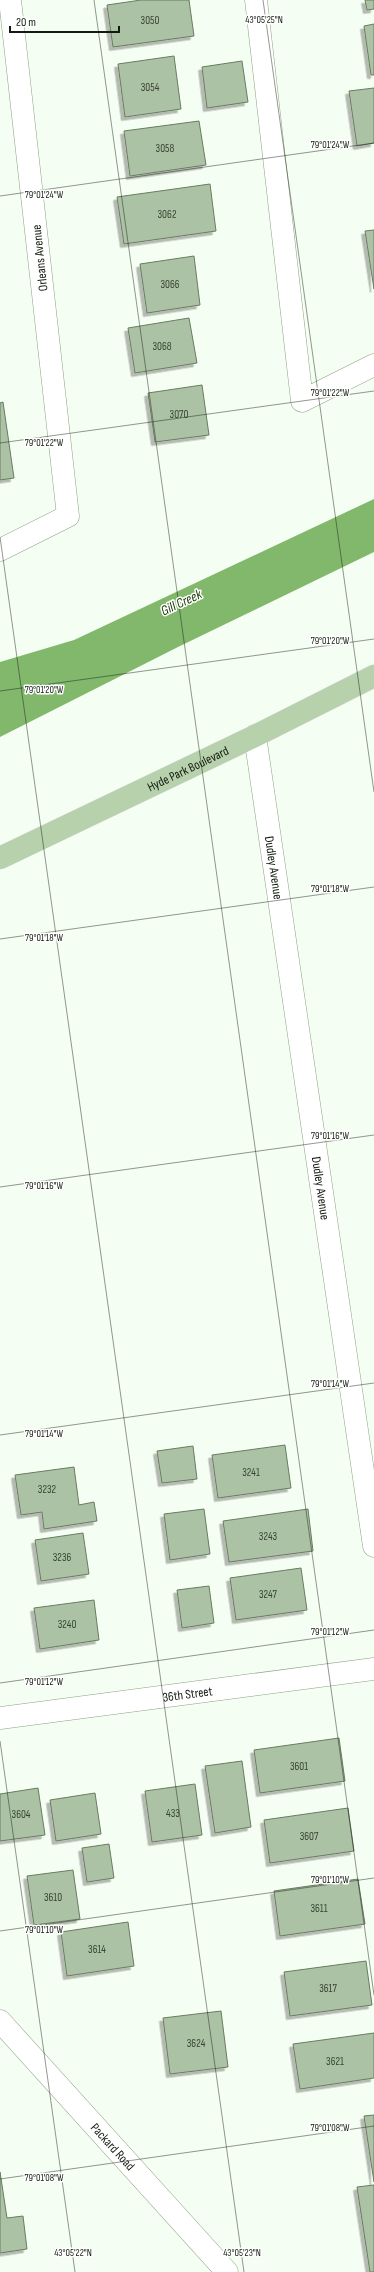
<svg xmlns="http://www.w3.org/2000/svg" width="374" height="2272" font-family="'Sofia Sans Condensed',sans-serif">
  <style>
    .water { fill: #81b86c }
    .building { fill: #acc2a4; stroke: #687c60; filter: url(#shadow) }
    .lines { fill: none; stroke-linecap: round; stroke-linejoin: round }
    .minor-casing { stroke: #8da285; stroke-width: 23 }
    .major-casing { stroke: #d9dbd9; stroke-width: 23 }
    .minor { stroke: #fff; stroke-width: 22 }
    .major { stroke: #b6d1ab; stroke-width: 22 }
    .ticks { fill: none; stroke: #131b10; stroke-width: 1; stroke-opacity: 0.45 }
    .labels { text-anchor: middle; stroke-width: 3; stroke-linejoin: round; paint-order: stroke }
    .number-label { font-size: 11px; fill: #394535 }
    .street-label { font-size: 13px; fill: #131b10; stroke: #fff }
    .water-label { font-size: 14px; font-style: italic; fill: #173a03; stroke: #fff }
    .ticks-label { font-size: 10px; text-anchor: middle; fill: #131b10; stroke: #fff; stroke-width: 3; stroke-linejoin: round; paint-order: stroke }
  </style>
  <defs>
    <filter id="shadow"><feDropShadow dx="-3.5" dy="3.5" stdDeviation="0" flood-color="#0004"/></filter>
  </defs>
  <rect width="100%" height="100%" fill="#f5fef2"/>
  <path class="water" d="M374,499V552L178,647L0,737V662L74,640Z"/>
  <path class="building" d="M141,0H189L194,36L113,47L107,5Z
    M365,0H374V9L367,10Z
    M374,24V75H371L364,26Z
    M174,56L181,109L125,117L118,64Z
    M242,61L248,102L207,108L202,67Z
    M374,88V143L357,146L349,91Z
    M199,121L206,165L130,176L124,131Z
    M210,184L216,231L124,244L117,197Z
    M374,230V289L365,231Z
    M194,256L200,305L147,313L140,264Z
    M189,318L197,363L135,373L128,328Z
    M202,385L209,435L155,442L148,393Z
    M3,402L14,478L0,480V403Z
    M285,1445L291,1488L218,1498L212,1455Z
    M193,1446L197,1479L162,1483L157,1451Z
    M74,1467L79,1505L94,1502L97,1521L44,1529L42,1512L21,1515L15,1475Z
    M204,1509L210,1554L170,1560L164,1514Z
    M308,1509L313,1551L229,1562L223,1521Z
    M83,1533L89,1574L41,1581L35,1540Z
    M301,1568L307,1610L236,1620L230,1578Z
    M209,1586L214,1623L182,1628L177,1590Z
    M94,1600L99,1640L40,1649L34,1608Z
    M339,1738L345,1781L260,1793L254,1750Z
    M242,1761L251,1827L215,1833L205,1766Z
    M195,1784L202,1835L152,1842L145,1791Z
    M38,1788L45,1835L0,1841V1794Z
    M95,1793L101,1834L56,1841L50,1800Z
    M348,1808L354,1851L270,1863L264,1820Z
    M109,1844L114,1878L87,1882L82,1848Z
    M73,1870L80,1919L34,1925L27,1876Z
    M358,1879L365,1924L280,1936L274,1891Z
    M128,1922L134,1966L67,1976L61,1932Z
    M366,1961L372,2005L290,2016L284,1972Z
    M221,2011L228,2067L170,2074L163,2018Z
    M374,2033V2078L300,2089L293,2044Z
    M374,2115V2182L364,2116Z
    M0,2172L7,2218L23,2216L27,2249L0,2253Z
    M374,2185V2272H370L357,2187Z"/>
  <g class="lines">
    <g class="minor-casing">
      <g id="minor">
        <path d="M256,0L302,401L374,365"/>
        <path d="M0,550L68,516L10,0"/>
        <path id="s1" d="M255,736L374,1546"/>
        <path id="s2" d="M0,1718L374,1669"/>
        <path id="s3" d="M0,2021L227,2272"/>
      </g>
    </g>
    <g class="major-casing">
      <g id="major">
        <path id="s4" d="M0,858L255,736L374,676"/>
      </g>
    </g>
    <use href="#minor" class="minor"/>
    <use href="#major" class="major"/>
  </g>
  <path class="ticks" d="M94,0L374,1995M263,0L374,792M0,196L374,143M0,443L374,391M0,537L244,2272M0,691L374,639M0,939L374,887M0,1187L374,1135M0,1435L374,1383M0,1683L374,1630M0,1741L75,2272M0,1931L374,1878M0,2179L374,2126"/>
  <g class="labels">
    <g class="number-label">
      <text x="150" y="24">3050</text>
      <text x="150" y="91">3054</text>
      <text x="165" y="152">3058</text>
      <text x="167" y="218">3062</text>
      <text x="170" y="288">3066</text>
      <text x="162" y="350">3068</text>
      <text x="179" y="418">3070</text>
      <text x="251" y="1476">3241</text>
      <text x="47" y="1493">3232</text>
      <text x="268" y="1540">3243</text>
      <text x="62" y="1561">3236</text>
      <text x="268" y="1598">3247</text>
      <text x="67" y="1628">3240</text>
      <text x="299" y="1770">3601</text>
      <text x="173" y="1817">433</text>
      <text x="21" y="1818">3604</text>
      <text x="309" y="1840">3607</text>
      <text x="53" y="1901">3610</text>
      <text x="319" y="1912">3611</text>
      <text x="97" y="1953">3614</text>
      <text x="328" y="1992">3617</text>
      <text x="196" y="2047">3624</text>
      <text x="335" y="2065">3621</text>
    </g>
    <g class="street-label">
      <text transform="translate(39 258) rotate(-96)" y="5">Orleans Avenue</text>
      <text dy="5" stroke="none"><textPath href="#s4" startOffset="208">Hyde Park Boulevard</textPath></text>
      <text dy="5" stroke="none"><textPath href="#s1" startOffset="133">Dudley Avenue</textPath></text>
      <text dy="5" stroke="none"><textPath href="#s1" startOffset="457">Dudley Avenue</textPath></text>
      <text dy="5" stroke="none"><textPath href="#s2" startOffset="189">36th Street</textPath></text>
      <text dy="5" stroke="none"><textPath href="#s3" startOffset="169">Packard Road</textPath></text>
    </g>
    <g class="water-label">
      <text transform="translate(181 602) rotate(-25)" y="5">Gill Creek</text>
    </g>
  </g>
  <g class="ticks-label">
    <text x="264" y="23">43°05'25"N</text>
    <text x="330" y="148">79°01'24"W</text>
    <text x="44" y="198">79°01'24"W</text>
    <text x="330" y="396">79°01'22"W</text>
    <text x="44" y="446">79°01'22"W</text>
    <text x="330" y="644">79°01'20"W</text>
    <text x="44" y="693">79°01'20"W</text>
    <text x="330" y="892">79°01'18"W</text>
    <text x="44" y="941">79°01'18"W</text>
    <text x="330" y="1139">79°01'16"W</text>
    <text x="44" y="1189">79°01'16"W</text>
    <text x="330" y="1387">79°01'14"W</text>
    <text x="44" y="1437">79°01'14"W</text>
    <text x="330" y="1635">79°01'12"W</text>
    <text x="44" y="1685">79°01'12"W</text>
    <text x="330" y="1883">79°01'10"W</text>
    <text x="44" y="1933">79°01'10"W</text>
    <text x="330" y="2131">79°01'08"W</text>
    <text x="44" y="2181">79°01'08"W</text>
    <text x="73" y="2256">43°05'22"N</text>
    <text x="242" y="2256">43°05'23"N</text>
  </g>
  <path d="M10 26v6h109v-6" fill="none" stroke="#131b10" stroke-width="2"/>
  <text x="16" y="26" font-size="12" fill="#131b10" stroke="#ffffff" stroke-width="3" paint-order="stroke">20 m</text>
</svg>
